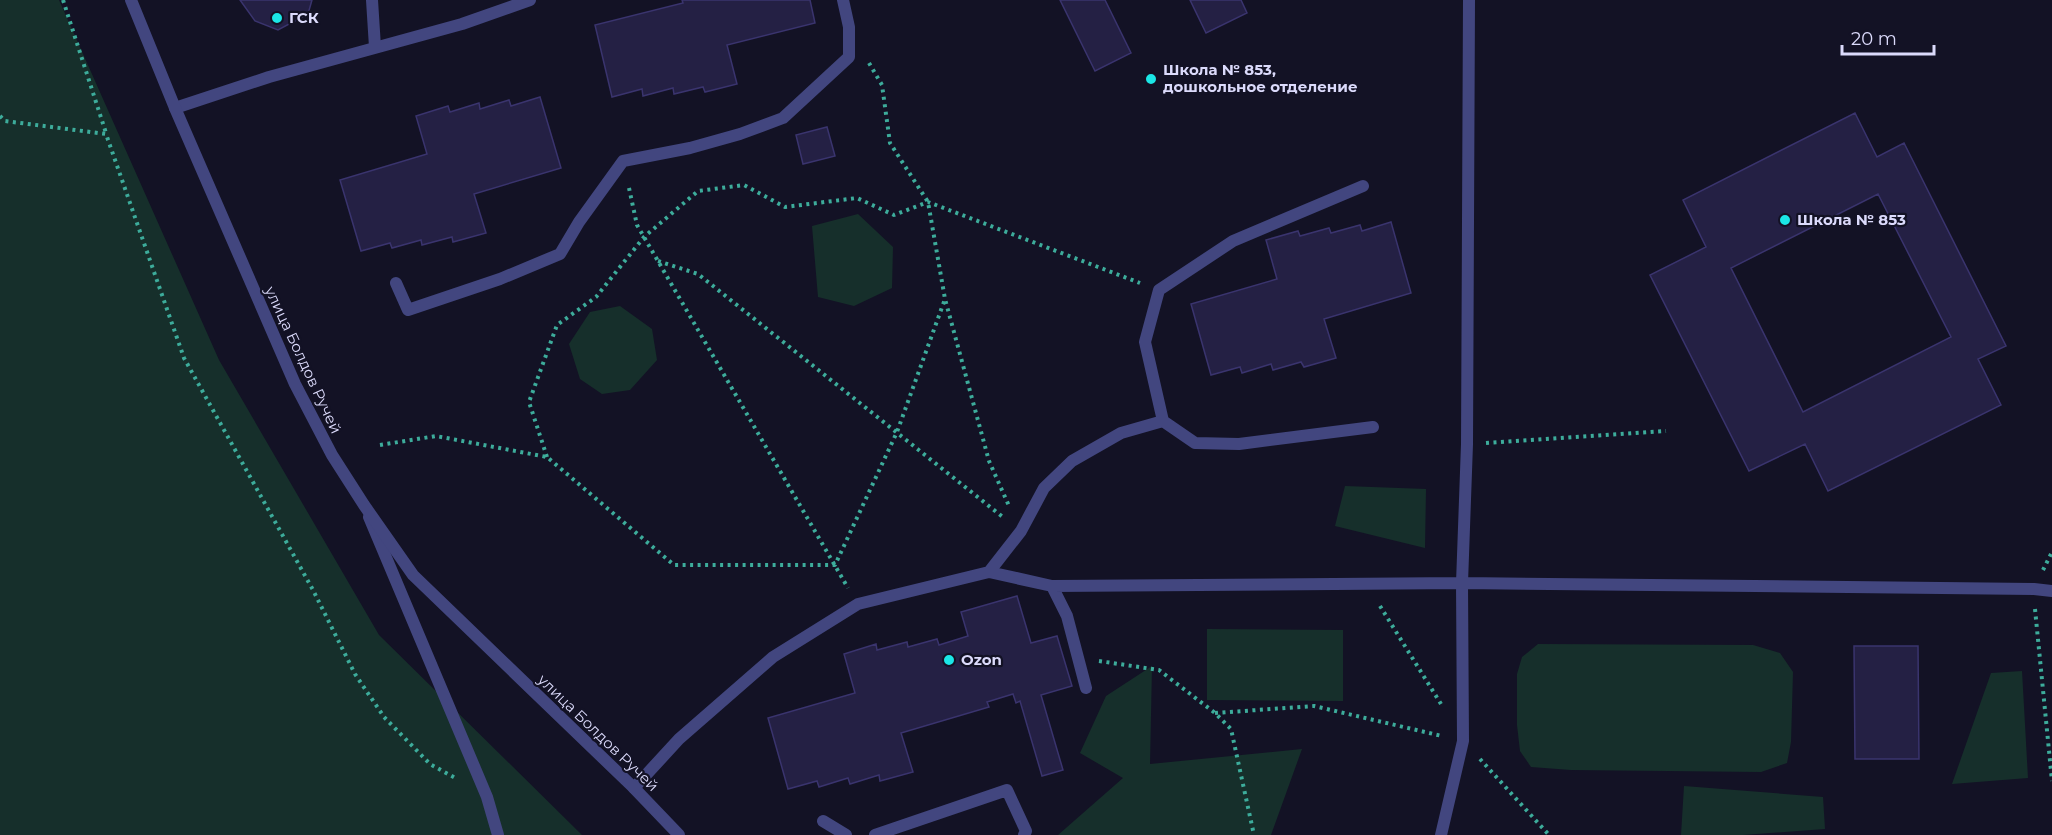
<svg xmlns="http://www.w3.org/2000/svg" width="2052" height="835" font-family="Montserrat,sans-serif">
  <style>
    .green { fill: #162f2b }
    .building { fill: #242044; stroke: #3a346e; stroke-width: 1.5; fill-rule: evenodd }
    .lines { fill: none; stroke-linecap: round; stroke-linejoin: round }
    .path { stroke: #3dac9b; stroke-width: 4; stroke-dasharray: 3 4.5; stroke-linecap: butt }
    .service { stroke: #42467f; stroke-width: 12 }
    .tertiary { stroke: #42467f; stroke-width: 12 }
    .poi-dot { fill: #1be6e6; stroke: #131225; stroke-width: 2 }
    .labels { text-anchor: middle; stroke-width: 4.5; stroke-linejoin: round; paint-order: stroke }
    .poi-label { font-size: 15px; font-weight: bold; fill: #dbdafb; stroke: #131225; text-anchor: start }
    .street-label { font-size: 15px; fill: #dbdafb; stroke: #131225 }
  </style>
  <rect width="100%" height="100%" fill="#131225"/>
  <path class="green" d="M0,0H59L219,360L379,635L582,835H0Z
    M858,214L893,247L892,288L854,306L818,297L812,226Z
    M620,306L652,329L657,360L630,390L602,394L580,379L569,344L590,312Z
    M1345,486L1426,489L1425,548L1335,526Z
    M1207,629L1343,630V701L1207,700Z
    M1538,644L1753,645L1780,653L1793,672L1791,742L1787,763L1761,772L1571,770L1531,767L1520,751L1517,725V674L1522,657Z
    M1152,666L1150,764L1302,749L1271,835H1058L1123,778L1080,753L1106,696Z
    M2022,671L2028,778L1952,784L1991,673Z
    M1684,786L1823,797L1825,829L1743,835H1681Z"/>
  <path class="building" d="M240,0H312L308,14L278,30L255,21Z
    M682,0H810L815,23L727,45L737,84L705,92L703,87L674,94L673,88L643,96L642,89L612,97L595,25L683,3Z
    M1060,0H1105L1131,53L1095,71Z
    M1190,0H1241L1247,13L1206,33Z
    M540,97L561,168L474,194L486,233L453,242L452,237L422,245L421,240L392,248L390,243L361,251L340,180L427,154L416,116L448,106L450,112L479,103L480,109L509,100L511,106Z
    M1855,113L1877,157L1904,143L2006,346L1978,359L2001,405L1828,491L1805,444L1749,471L1650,275L1706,247L1683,200ZM1878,194L1951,337L1803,412L1731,268Z
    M827,127L835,156L803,164L796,135Z
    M1391,222L1411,293L1324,319L1336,358L1304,367L1301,362L1273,370L1271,364L1242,373L1240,367L1211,375L1191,304L1277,279L1266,240L1298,231L1300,236L1329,228L1331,233L1360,225L1362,231Z
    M1017,596L1031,643L1057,636L1072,686L1041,695L1063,770L1042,776L1020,701L1016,703L1013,694L987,702L989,707L901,733L913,772L880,781L879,775L850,784L848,778L819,787L817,781L788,789L768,718L855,693L844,654L876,644L877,650L907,642L908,647L937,639L939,645L968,636L961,612Z
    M1854,646H1918L1919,759H1855Z"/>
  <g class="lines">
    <path class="path" d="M63,0L106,133
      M869,63L882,85L890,143L928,202L945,299L989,461L1009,506
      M0,116L5,121L106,134L184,358L313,590L355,674L384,717L430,764L457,779
      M629,188L637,225L848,588
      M658,261L698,274L1004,518
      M1486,443L1666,431
      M380,445L436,436L547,457L674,565H835L897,432L945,299
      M547,457L529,402L557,325L596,297L644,237L698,191L744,185L785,207L857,198L894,215L928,202L1140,283
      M2043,570L2052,552
      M1380,606L1441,704
      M2035,609L2052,781
      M1099,661L1159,670L1215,713L1231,729L1254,835
      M1215,713L1314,706L1442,736
      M1480,759L1549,835"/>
    <path class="service" d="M372,0L375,47
      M175,108L269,77L462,24L530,0
      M1363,186L1233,241L1159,290L1145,342L1163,421L1195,443L1239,444L1373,427
      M396,283L408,310L500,279L560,254L579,222L623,161L690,148L740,134L783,118L849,57V27L843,0
      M369,517L487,797L498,835
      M989,572L1052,586L1067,616L1086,688
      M1052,586L1462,583L2034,589L2052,591
      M634,788L679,739L773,657L858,604L989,572L1021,531L1044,488L1072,461L1121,433L1163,421
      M823,821L846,835
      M875,835L1007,790L1026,831L1024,835
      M1441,835L1463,741L1462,583L1467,444L1469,0"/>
    <path class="tertiary" d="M131,0L175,108L295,384L332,455L364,505L413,575L634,788L679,835"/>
  </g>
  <g class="poi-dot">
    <circle cx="277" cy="18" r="6"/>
    <circle cx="1151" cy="79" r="6"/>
    <circle cx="1785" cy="220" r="6"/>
    <circle cx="949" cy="660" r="6"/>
  </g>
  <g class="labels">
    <g class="poi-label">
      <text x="289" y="23">ГСК</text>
      <text x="1163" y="75">Школа № 853,<tspan x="1163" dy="17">дошкольное отделение</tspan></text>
      <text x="1797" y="225">Школа № 853</text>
      <text x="961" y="665">Ozon</text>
    </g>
    <g class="street-label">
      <text transform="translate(303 360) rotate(65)" y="5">улица Болдов Ручей</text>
      <text transform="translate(598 733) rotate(44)" y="5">улица Болдов Ручей</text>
    </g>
  </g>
  <path d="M1842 45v9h92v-9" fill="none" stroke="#dbdafb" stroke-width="3"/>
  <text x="1851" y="45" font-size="18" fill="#dbdafb" stroke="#131225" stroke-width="4.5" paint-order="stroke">20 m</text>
</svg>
